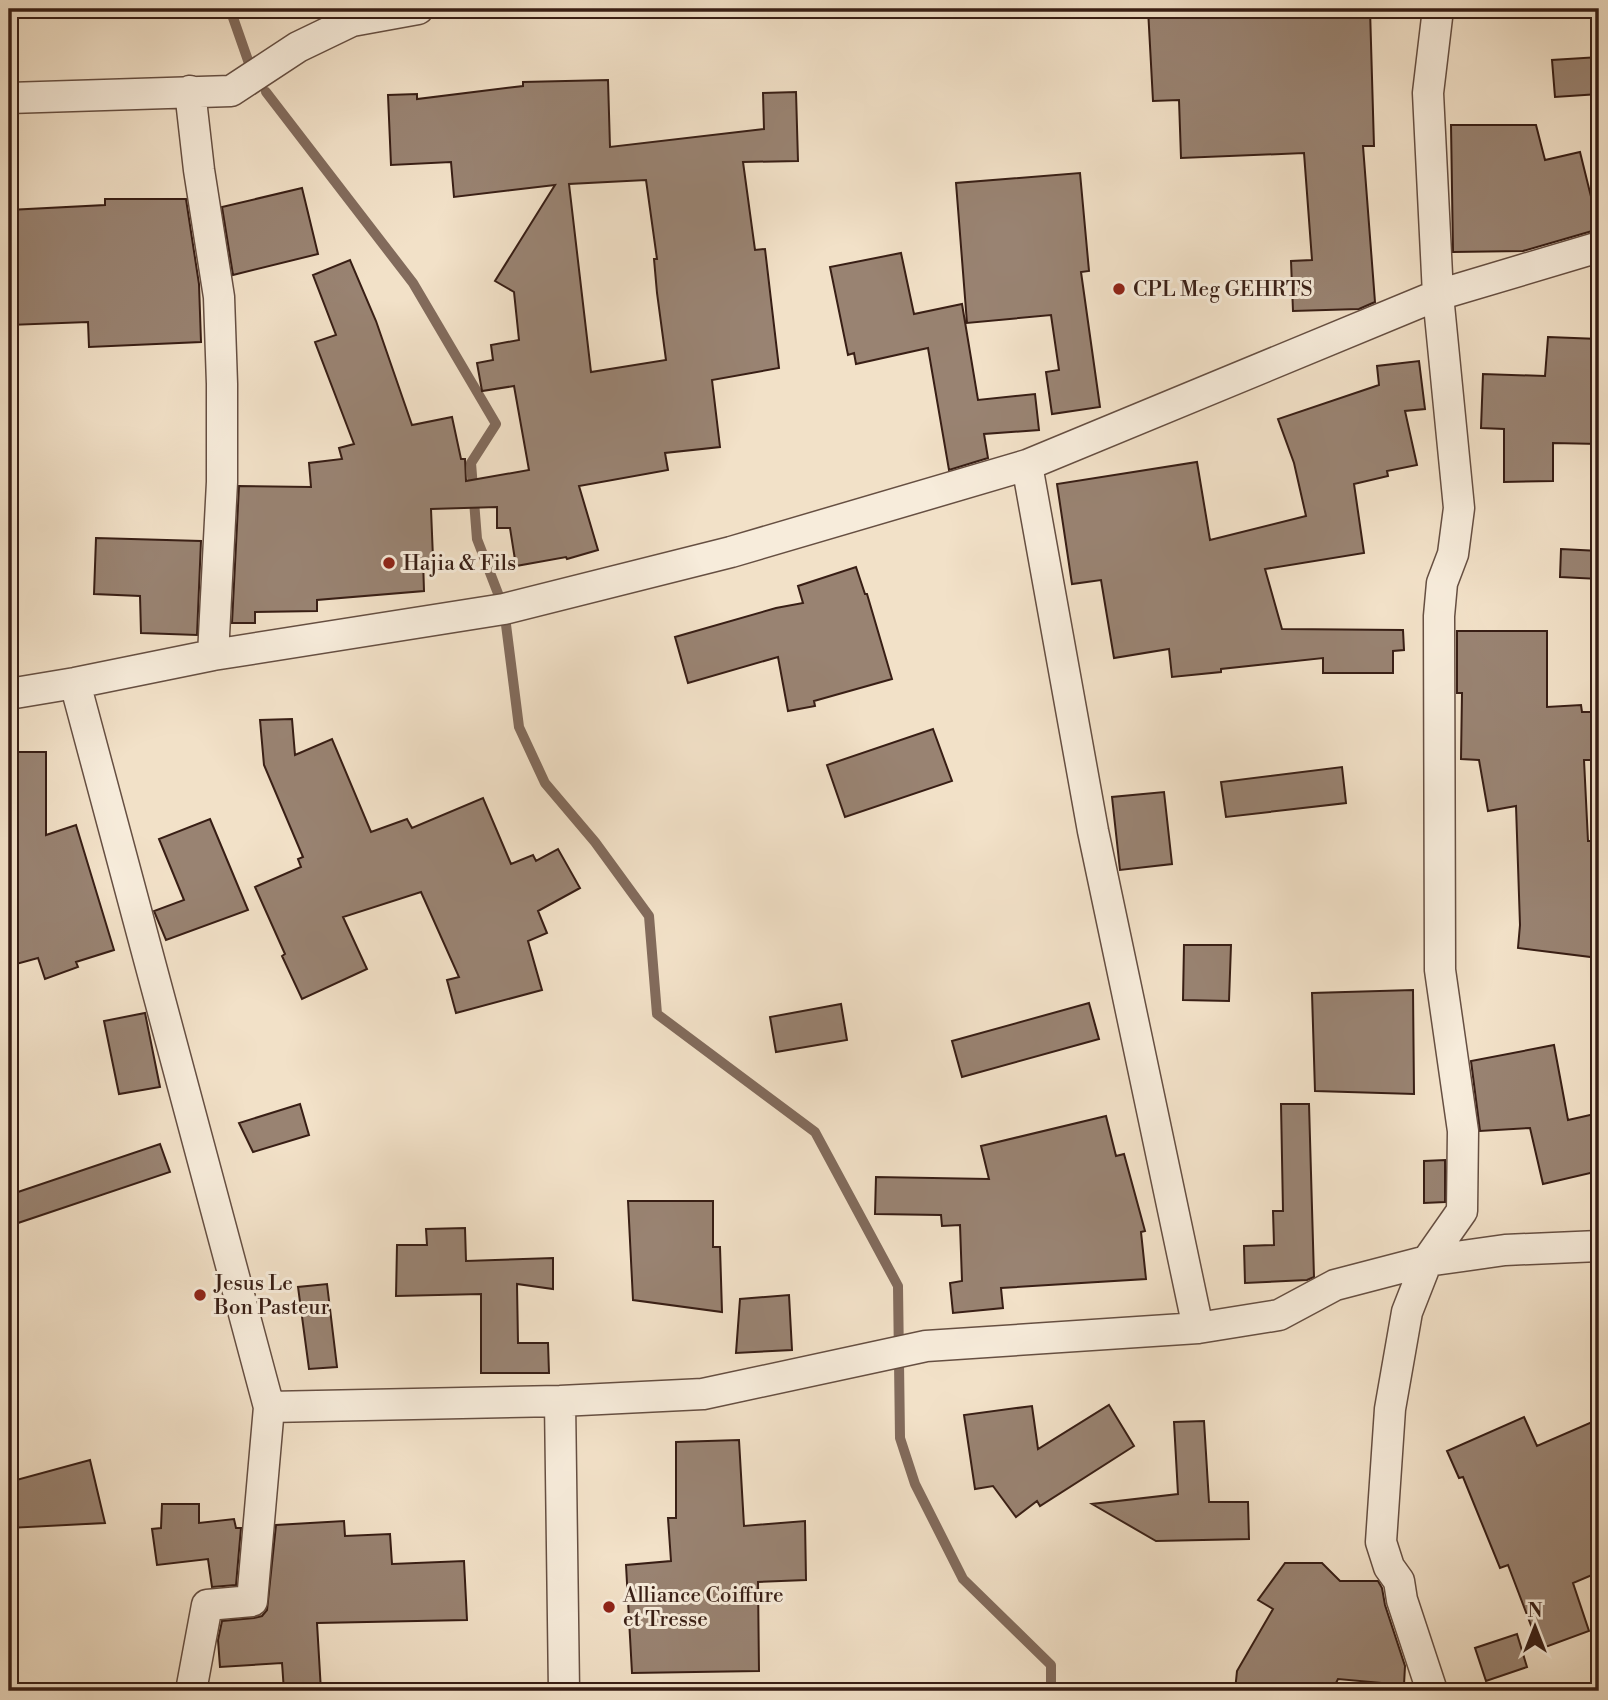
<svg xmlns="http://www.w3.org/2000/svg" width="1608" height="1700" font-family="'Libre Bodoni',serif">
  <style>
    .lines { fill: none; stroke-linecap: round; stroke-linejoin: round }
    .stream { stroke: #826b5c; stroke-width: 10 }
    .building { fill: #998372; stroke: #381e15; stroke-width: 2; fill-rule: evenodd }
    .minor-casing { stroke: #664f42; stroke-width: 33 }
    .minor { stroke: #f7ecdb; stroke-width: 30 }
    .poi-dot { fill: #8f2418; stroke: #f7ecdb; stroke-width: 2.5 }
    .labels { text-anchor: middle; stroke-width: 6; stroke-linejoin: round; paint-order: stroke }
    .poi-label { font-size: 21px; fill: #381e15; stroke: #f7ecdb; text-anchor: start }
  </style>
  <rect width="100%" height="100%" fill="#f2e1c8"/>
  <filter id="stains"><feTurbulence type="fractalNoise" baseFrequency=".00286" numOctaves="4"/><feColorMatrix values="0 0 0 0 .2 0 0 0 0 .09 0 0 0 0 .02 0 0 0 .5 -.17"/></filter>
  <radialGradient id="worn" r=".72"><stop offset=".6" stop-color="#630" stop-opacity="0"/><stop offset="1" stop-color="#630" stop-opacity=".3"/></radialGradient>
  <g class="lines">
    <path class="stream" d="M230,9L251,69
      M266,92L413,283L496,424L471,463L477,539L504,609L519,727L545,783L595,842L649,916L657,1014L815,1132L898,1286L900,1438L915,1484L963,1579L1051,1665V1691"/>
  </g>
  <path class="building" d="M1148,9H1370L1374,146H1363L1375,302L1359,309L1293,311L1291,261L1312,260L1304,153L1181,158L1179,100L1153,101Z
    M1599,57V94L1555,97L1552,60Z
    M608,80L610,147L764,129L763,93L796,92L798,161L743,162L755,250L765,249L779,368L712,380L720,447L665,453L668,470L579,486L598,550L567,559L566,557L516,566L510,528H497V507L431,509L433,558L423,559L424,591L317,600V611L255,612V623H232L239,486L311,487L309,463L342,459L339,448L354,444L315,342L336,335L313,275L350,260L376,321L412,425L452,417L461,459H465L466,481L529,470L514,386L482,391L477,363L493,360L491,345L519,340L514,292L495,281L555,185L454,197L451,162L391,165L388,95L417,94V99L523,86V82ZM646,180L657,259H654L657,293L666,360L591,372L569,184Z
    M1451,125H1536L1545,160L1580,152L1599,229L1523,251L1453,252Z
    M1080,173L1089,271L1081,272L1100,407L1052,414L1046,372L1059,370L1051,315L967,323L956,183Z
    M302,188L318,254L233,275L222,207Z
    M105,199H186L199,284L201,342L89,347L88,322L9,325V210L105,205Z
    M901,253L914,314L962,304L978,400L1035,394L1039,430L984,434L988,458L949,470L928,348L856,364L854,353L848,355L830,267Z
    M1548,337L1599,339V444L1553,443V481L1504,482V429L1481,428L1483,374L1545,376Z
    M1419,361L1425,409L1405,411L1417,465L1387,471L1388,476L1354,484L1364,553L1265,569L1282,629L1403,630L1404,650L1393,651V673H1323V658L1221,669V672L1172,677L1169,649L1114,658L1101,580L1072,584L1057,484L1197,462L1210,540L1306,516L1294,463L1278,419L1379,385L1377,366Z
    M96,538L201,541L197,635L141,633L140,596L94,594Z
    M1561,549L1599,551V579L1560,577Z
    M856,567L865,594H867L892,679L814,701L815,706L788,711L778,657L688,683L675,637L776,608L803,603L798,586Z
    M1457,631H1547V707L1581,705L1582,712H1599V760H1584L1588,841H1593L1599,958L1518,948L1520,925L1516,806L1488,811L1479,760L1461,759L1462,693H1457Z
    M292,719L295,755L332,739L371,832L407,819L412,828L483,798L511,864L533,855L536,861L558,849L580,888L538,911L547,933L528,941L542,990L456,1013L447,980L459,977L421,892L343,917L367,969L302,999L282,956L285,954L255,887L301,867L298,859L303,857L264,765L260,720Z
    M933,729L952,781L845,817L827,765Z
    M9,752H46V835L76,825L114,950L76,962L78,967L45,979L38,958L9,966Z
    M1342,767L1346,803L1226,817L1221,782Z
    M1164,792L1172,864L1120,870L1112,797Z
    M210,819L248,910L166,940L154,911L184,900L159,839Z
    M1184,945H1231L1229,1001L1183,1000Z
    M1413,990L1414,1094L1315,1091L1312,993Z
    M1089,1003L1099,1039L962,1077L952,1041Z
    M841,1004L847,1040L776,1052L770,1017Z
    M145,1013L160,1087L119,1094L104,1021Z
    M1554,1045L1568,1120L1599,1113V1171L1543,1184L1530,1128L1480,1131L1471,1061Z
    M300,1104L309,1135L253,1152L239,1123Z
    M1281,1104H1309L1314,1277L1307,1280L1245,1283L1244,1246L1274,1245L1273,1211H1283Z
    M1106,1116L1116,1156L1124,1154L1145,1231L1141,1232L1146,1279L1001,1288L1003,1308L953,1313L950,1283L962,1281L960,1225L942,1226L941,1215L875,1214L876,1177L989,1179L981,1146Z
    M160,1144L170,1172L9,1226V1195Z
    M1445,1160V1202L1424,1203V1161Z
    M628,1201H713V1247H720L722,1312L633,1300Z
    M465,1228L466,1261L553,1258V1289L517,1284L518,1343H548L549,1373H481V1294L396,1296L397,1245H427L426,1229Z
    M327,1284L337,1367L309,1369L298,1287Z
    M789,1295L792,1350L736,1353L740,1299Z
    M1109,1405L1134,1446L1040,1506L1037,1501L1016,1517L993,1486L975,1489L964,1415L1032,1406L1038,1449Z
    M1524,1417L1537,1446L1599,1419V1572L1573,1583L1589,1631L1540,1649L1508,1565L1500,1568L1463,1477L1459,1478L1447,1451Z
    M1204,1421L1209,1502H1248L1249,1539L1156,1541L1092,1504L1178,1494L1174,1422Z
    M739,1440L744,1526L805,1521L806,1580L758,1582L759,1671L632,1673L626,1565L671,1561L668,1518H676V1442Z
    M90,1460L105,1523L9,1528V1482Z
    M162,1504H199V1523L234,1519L236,1528H241L236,1585L212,1587L208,1559L157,1565L152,1529L161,1528Z
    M344,1521L345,1536L390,1534L392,1564L464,1561L467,1620L317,1623L321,1691H284L282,1663L220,1667L218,1640L222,1621L254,1618L262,1616L267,1610L276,1525Z
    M1285,1563H1322L1340,1581H1378L1382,1588L1385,1605L1405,1666L1404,1685L1338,1679L1332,1691H1235L1237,1671L1273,1609L1258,1600Z
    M1517,1634L1527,1667L1486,1681L1475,1648Z"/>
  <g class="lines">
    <g class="minor-casing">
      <path id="minor" d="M190,91L199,170L219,297L222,384V482L213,655
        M9,98L231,91L298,47L352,21L418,9
        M1027,465L1093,831L1198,1328
        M75,683L269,1407L560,1401L703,1394L926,1346L1198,1328L1279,1315L1335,1285L1427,1261L1505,1250L1599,1246
        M9,694L75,683L213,655L504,609L731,552L1027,465L1438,295L1599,247
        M560,1401L564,1691
        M191,1691L207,1605L252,1601L269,1407
        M1432,1691L1402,1600L1399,1581L1389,1567L1381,1542L1390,1409L1407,1312L1427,1261L1462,1211L1463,1131L1440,970L1439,616L1442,583L1453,554L1459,508L1438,295L1428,93L1438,9"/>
    </g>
    <use href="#minor" class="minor"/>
  </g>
  <g class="poi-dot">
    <circle cx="1119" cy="289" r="7"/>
    <circle cx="389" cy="563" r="7"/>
    <circle cx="200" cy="1295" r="7"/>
    <circle cx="609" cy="1607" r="7"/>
  </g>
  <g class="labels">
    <g class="poi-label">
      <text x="1133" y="296">CPL Meg GEHRTS</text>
      <text x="403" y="570">Hajia &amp; Fils</text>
      <text x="214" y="1290">Jesus Le<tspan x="214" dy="24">Bon Pasteur</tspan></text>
      <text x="623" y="1602">Alliance Coiffure<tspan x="623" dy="24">et Tresse</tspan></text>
    </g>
  </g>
  <rect width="1608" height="1700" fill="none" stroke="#f2e1c8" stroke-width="35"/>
  <rect x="10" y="10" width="1587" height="1679" fill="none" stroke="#381e15" stroke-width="3.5"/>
  <rect x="18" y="18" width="1573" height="1665" fill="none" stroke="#381e15" stroke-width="2"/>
  <g transform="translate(1535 1627)" stroke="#f7ecdb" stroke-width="5" paint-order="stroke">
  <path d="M0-5L12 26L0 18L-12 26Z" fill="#381e15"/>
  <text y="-10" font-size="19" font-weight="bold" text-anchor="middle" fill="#381e15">N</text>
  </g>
  <rect width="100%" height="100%" filter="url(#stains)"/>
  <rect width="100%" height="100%" fill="url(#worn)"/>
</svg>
